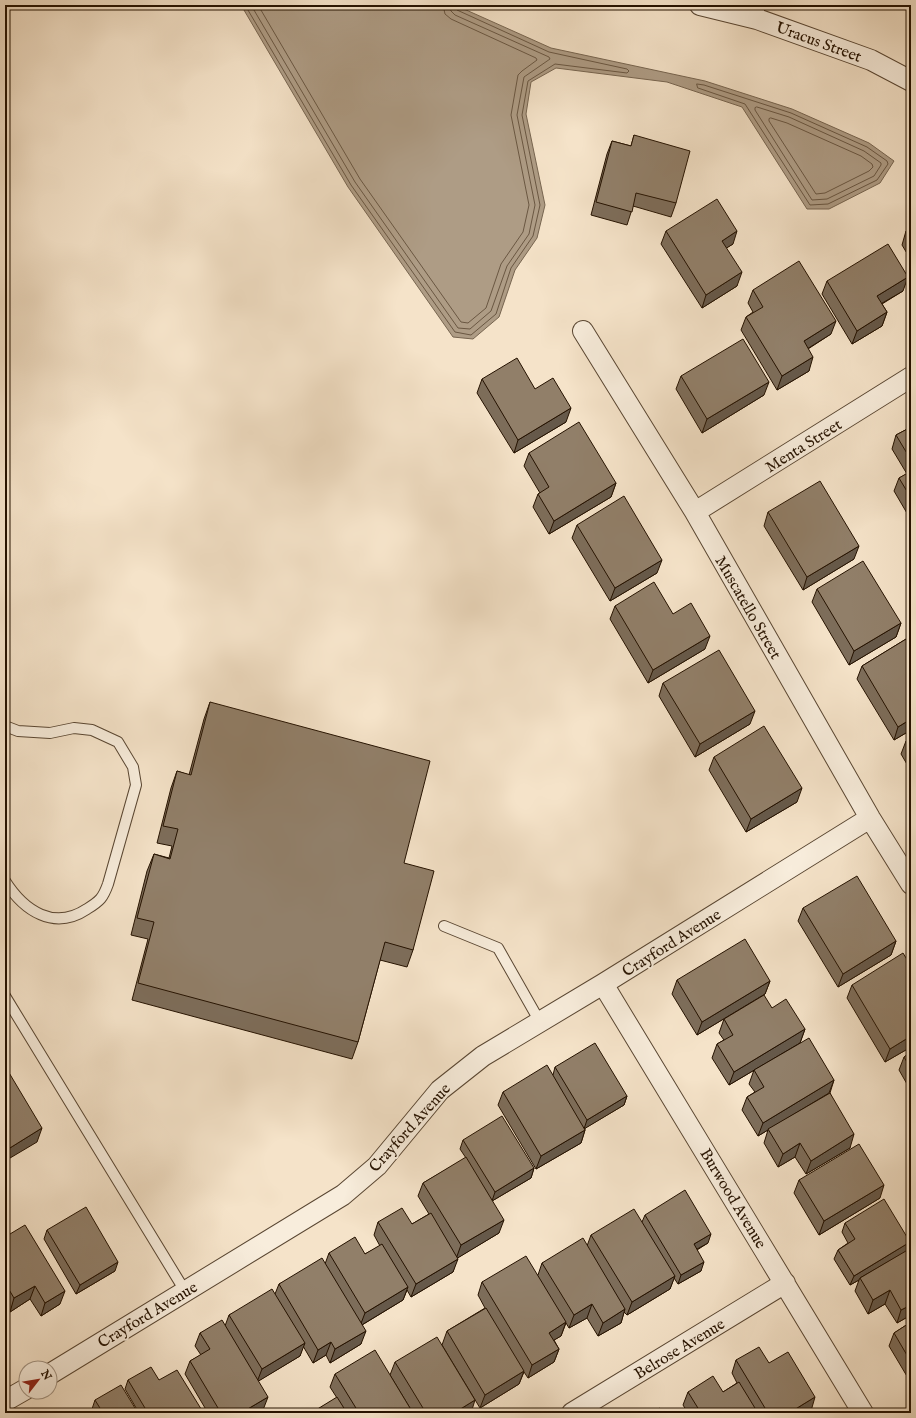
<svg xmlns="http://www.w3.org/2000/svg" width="916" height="1418" font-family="'IM FELL English',serif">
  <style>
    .water { fill: #ae9c85; stroke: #776550 }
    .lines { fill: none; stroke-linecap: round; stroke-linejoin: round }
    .shore { stroke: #6a5742; stroke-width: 1 }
    .service-casing { stroke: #594632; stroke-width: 12 }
    .minor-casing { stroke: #594632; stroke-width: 22 }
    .service { stroke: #f8eddc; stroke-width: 10 }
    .minor { stroke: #f8eddc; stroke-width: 20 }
    .wall { fill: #7d6d5a; stroke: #251200 }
    .shaded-wall { fill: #66594a; stroke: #251200 }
    .building { fill: #917f69; stroke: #251200 }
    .labels { text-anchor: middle; stroke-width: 4; stroke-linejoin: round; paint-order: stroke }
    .street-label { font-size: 16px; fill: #251200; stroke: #f8eddc }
  </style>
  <rect width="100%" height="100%" fill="#f5e3c9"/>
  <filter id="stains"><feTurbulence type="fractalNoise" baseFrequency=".005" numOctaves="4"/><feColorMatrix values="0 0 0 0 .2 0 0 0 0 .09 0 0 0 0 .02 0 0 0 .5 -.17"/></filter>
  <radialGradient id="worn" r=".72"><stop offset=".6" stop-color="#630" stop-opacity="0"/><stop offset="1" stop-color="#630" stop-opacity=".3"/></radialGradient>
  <path class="water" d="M241,5H455L551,48L705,81L792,109L869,143L894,161L880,183L829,209H807L742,107L667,82L556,68L531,82L526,114L545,205L537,238L515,270L499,317L473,339L453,337L348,187Z"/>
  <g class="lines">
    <path class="shore" d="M245,5L351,185L455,332L471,335L496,314L511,268L533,236L540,205L522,115L528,81L555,64L627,73L629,71L627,69L549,52L457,10L455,8L454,5
      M251,5L355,182L458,328L470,329L491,311L507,266L529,234L535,205L517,115L524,77L550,59L549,57L455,15L451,11L449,5
      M258,5L360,179L461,322L468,323L486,308L501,264L523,232L529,205L511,115L518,75L522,71L537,60L536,58L451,19L445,14L443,5
      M697,84L704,85L791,113L867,147L887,161L888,164L877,180L828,204L810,205L745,104L698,88Z
      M757,107L789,117L864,151L881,163V165L874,176L827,199L812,200L755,110V108Z
      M771,118L787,123L861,156L872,164L873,167L869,171L825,193L816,194L769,121V119Z"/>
    <g class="service-casing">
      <path id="service" d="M757,19L760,5
        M5,726L18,731L50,733L74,728L92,730L118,742L133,767L136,785L108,884C103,898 100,901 87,909C54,931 24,911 5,881
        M444,926L498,948L540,1022
        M5,996L185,1291"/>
    </g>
    <g class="minor-casing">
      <path id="minor" d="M700,5L757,19L871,60L911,81
        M583,331L695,512L870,818L911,884
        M695,512L911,377
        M603,984L863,1413
        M50,1374L343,1195L377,1166L440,1090L483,1056L603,984L870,818
        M5,1401L26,1389
        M572,1413L785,1283"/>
    </g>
    <use href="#service" class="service"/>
    <use href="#minor" class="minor"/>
  </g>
  <path class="wall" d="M634,135L676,203L671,217L633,206L627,225L591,215L607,154L612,141L631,146Z
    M911,229V260L902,245L906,231Z
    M666,231L733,244L726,248L737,286L702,308L661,244Z
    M827,281L903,291L882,304L887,312L882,326L852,344L822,294Z
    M753,290L831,334L808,349L809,371L777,390L741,330L746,317L753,312L748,303Z
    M681,376L764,395L702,433L676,389Z
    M482,379L535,389L566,422L514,453L477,393Z
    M911,427V520L894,491L899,478L907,474L892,449L896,435Z
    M529,453L616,483L611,497L549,534L533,507L538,494L540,493L524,466Z
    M768,512L854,559L803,590L764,526Z
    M577,525L657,573L610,601L572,538Z
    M817,589L901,623L896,637L849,665L812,602Z
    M615,606L673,614L705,649L648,683L610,619Z
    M911,636V730L894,740L857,679L862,666Z
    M663,683L750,724L695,757L659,696Z
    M210,702L404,863L413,950L407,967L380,960L358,1042L352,1059L132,1000L148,939L131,935L147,871L154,854L169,858L172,846L157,843L171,788L177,771L189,775L204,719Z
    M911,738V771L901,754L906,741Z
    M714,757L797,802L746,832L709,770Z
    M803,908L896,941L891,955L838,987L798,921Z
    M677,980L770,981L765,994L697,1035L672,994Z
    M852,985L911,1047L885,1062L847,998Z
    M772,1008L805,1029L800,1043L729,1085L712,1058L717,1044L724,1040L719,1033L724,1019Z
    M911,1052V1091L899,1070L904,1057Z
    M555,1067L627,1096L624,1105L585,1128V1130L581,1143L536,1169L498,1105L503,1092L553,1075Z
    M754,1070L834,1080L830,1093L850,1148L806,1174L795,1157L778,1167L764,1143L768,1130L758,1136L742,1110L747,1097L755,1092L749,1084Z
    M463,1140L534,1168L531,1178L492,1201L499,1233L457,1258L453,1272L411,1297L407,1290L403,1300L362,1325L361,1344L330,1363L326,1355L313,1363L303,1346L300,1356L258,1381L263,1410L258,1413H208L185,1374L190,1361L201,1355L195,1346L200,1333L225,1326L229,1315L275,1294L279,1284L325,1264L329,1253L365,1254L380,1246L374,1235L378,1222L412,1224L429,1214L418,1196L423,1183L466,1158L460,1149Z
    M799,1180L880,1198L819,1235L794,1193Z
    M645,1215L708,1243L697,1250L701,1271L678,1284L674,1278L670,1289L627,1315L624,1312L621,1323L598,1336L587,1318L569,1328L566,1323L561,1336L554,1340L559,1349L554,1362L528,1378L524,1372L519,1384L480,1408L442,1345L447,1331L485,1308L478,1295L482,1282L538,1275L542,1263L587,1246L591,1235L642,1222Z
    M845,1223L907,1250L911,1248V1315L897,1323L885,1304L868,1314L855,1291L859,1280L850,1285L834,1259L838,1250L848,1243L842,1232Z
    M47,1230L115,1271L76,1294L44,1239Z
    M5,1237L60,1304L41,1316L30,1299L10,1312L5,1304Z
    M911,1322V1383L889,1346L894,1333Z
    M736,1360L769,1363L811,1411L807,1413H687H688L683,1405L688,1392H723L737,1383L732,1373Z
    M395,1362L471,1413H413L390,1375Z
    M335,1374L413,1413H311L337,1398L330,1387Z
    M128,1380H159L203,1412L202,1413H139L125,1389Z
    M95,1400L138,1413H94L92,1409Z"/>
  <path class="shaded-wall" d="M737,231L733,244L717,254L722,241Z
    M742,272L737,286L702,308L706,295Z
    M908,277L903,291L872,309L877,296Z
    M887,312L882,326L852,344L857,331Z
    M836,321L831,334L799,354L804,341Z
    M813,357L809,371L777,390L782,376Z
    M769,382L764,395L702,433L707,419Z
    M571,408L566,422L514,453L518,440Z
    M616,483L611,497L549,534L554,521Z
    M859,546L854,559L803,590L807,577Z
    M662,560L657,573L610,601L615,588Z
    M901,623L896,637L849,665L854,651Z
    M710,636L705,649L648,683L653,670Z
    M755,711L750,724L695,757L700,744Z
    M911,719V730L894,740L898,727Z
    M802,788L797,802L746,832L751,819Z
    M896,941L891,955L838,987L843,974Z
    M770,981L765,994L697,1035L702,1022Z
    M805,1029L800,1043L729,1085L734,1072Z
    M911,1036V1047L885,1062L890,1049Z
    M834,1080L829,1093L758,1136L763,1123Z
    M627,1096L624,1105L584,1129L587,1120Z
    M42,1128L37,1142L5,1161V1151Z
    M585,1130L581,1143L536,1169L541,1156Z
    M854,1134L850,1148L806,1174L811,1161Z
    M800,1143L795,1157L778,1167L783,1154Z
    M534,1168L531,1178L492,1201L495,1192Z
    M884,1185L880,1198L819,1235L824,1221Z
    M504,1220L499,1233L456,1259L461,1245Z
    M711,1234L708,1243L690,1253L694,1244Z
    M910,1242L907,1251L860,1278L859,1280L850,1285L854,1276Z
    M458,1259L453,1272L411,1297L416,1284Z
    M118,1262L115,1271L76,1294L80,1285Z
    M704,1262L701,1271L678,1284L681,1275Z
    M675,1276L670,1289L627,1315L632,1302Z
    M35,1286L30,1299L10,1312L14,1298Z
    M408,1287L403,1300L360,1326L365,1313Z
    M890,1290L885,1304L868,1314L873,1300Z
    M65,1291L60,1304L41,1316L45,1303Z
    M592,1304L587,1318L569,1328L574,1315Z
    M911,1305V1315L897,1323L901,1310Z
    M625,1309L621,1323L598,1336L603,1323Z
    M566,1322L561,1336L544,1346L549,1333Z
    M366,1331L361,1344L330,1363L335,1349Z
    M331,1342L326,1355L313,1363L318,1350Z
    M305,1343L300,1356L257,1382L262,1369Z
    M559,1349L554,1362L528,1378L532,1365Z
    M524,1371L519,1384L480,1408L485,1395Z
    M268,1397L263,1410L258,1413H241Z
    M815,1397L811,1411L807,1413H789Z
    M475,1400L471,1413H454Z"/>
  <path class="building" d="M634,135L690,151L676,203L636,193L632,212L596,202L612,141L631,146Z
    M717,199L737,231L722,241L742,272L706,295L666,231Z
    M911,229V239L906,231Z
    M888,244L908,277L877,296L887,312L857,331L827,281Z
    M799,261L836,321L804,341L813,357L782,376L746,317L763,307L753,290Z
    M743,339L769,382L707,419L681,376Z
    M517,358L535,389L553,378L571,408L518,440L482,379Z
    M579,422L616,483L554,521L538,494L549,487L529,453Z
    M911,427V460L896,435Z
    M911,471V498L899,478Z
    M820,481L859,546L807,577L768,512Z
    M624,496L662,560L615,588L577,525Z
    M863,561L901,623L854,651L817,589Z
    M654,582L673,614L691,603L710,636L653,670L615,606Z
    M911,636V719L898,727L862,666Z
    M719,650L755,711L700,744L663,683Z
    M210,702L430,761L404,863L434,871L413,950L385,942L358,1042L138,983L154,922L137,918L154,854L170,859L178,829L163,826L177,771L191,775Z
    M764,726L802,788L751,819L714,757Z
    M911,738V750L906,741Z
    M857,876L896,941L843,974L803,908Z
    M745,939L770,981L702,1022L677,980Z
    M903,953L911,966V1036L890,1049L852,985Z
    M764,995L772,1008L786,999L805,1029L734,1072L717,1044L733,1035L724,1019Z
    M809,1038L834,1080L763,1123L747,1097L764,1087L754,1070Z
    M595,1043L627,1096L587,1120L555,1067Z
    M911,1052V1069L904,1057Z
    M547,1065L585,1130L541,1156L503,1092Z
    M5,1066L42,1128L5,1151Z
    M830,1093L854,1134L811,1161L800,1143L783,1154L768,1129Z
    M502,1116L534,1168L495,1192L463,1140Z
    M859,1144L884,1185L824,1221L799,1180Z
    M466,1157L504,1220L461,1245L423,1183Z
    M685,1190L711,1234L694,1244L704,1262L681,1275L645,1215Z
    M884,1199L910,1242L854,1276L838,1250L855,1239L845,1223Z
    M86,1207L118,1262L80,1285L47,1230Z
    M402,1208L412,1224L431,1213L458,1259L416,1284L378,1222Z
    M634,1209L675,1276L632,1302L591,1235Z
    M25,1225L65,1291L45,1303L35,1286L14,1298L5,1283V1237Z
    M355,1237L365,1254L382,1244L408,1287L365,1313L329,1253Z
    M583,1238L625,1309L603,1323L592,1304L574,1315L542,1263Z
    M911,1248V1305L901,1310L890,1290L873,1300L860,1278Z
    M526,1256L566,1322L549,1333L559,1349L532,1365L482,1282Z
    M322,1258L366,1331L335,1349L331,1342L318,1350L279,1284Z
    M272,1289L305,1343L262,1369L229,1315Z
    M486,1308L524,1371L485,1395L447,1331Z
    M222,1320L268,1397L241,1413H221L190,1361L210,1349L200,1333Z
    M911,1322V1362L894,1333Z
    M437,1337L475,1400L454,1413H426L395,1362Z
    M759,1347L769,1363L788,1352L815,1397L789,1413H768L736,1360Z
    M375,1350L413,1413H359L335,1374Z
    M151,1367L159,1380L177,1370L203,1412L201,1413H148L128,1380Z
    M713,1376L723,1392L739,1382L758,1413H701L688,1392Z
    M121,1385L138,1413H103L95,1400Z
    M337,1397L347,1413H311Z
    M660,1408L662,1413H652Z"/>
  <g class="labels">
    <g class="street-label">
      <text transform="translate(819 41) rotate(20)" y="6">Uracus Street</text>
      <text transform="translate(803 445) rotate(-32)" y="6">Menta Street</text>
      <text transform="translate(749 607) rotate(60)" y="6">Muscatello Street</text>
      <text transform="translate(671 942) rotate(-32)" y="6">Crayford Avenue</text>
      <text transform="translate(409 1127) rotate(-48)" y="6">Crayford Avenue</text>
      <text transform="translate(734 1198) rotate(59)" y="6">Burwood Avenue</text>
      <text transform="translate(147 1314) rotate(-31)" y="6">Crayford Avenue</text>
      <text transform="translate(679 1348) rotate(-31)" y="6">Belrose Avenue</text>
    </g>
  </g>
  <rect width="916" height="1418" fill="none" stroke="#f5e3c9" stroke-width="20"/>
  <rect x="6" y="6" width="904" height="1406" fill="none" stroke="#251200" stroke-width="2"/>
  <rect x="10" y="10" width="896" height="1398" fill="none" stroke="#251200"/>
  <g transform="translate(38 1380) rotate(59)"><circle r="19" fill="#f8eddc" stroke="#a49584"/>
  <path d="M0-3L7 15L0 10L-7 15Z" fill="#8f2418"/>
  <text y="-6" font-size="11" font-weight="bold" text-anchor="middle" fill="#251200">N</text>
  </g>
  <rect width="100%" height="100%" filter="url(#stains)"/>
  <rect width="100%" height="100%" fill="url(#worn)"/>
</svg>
